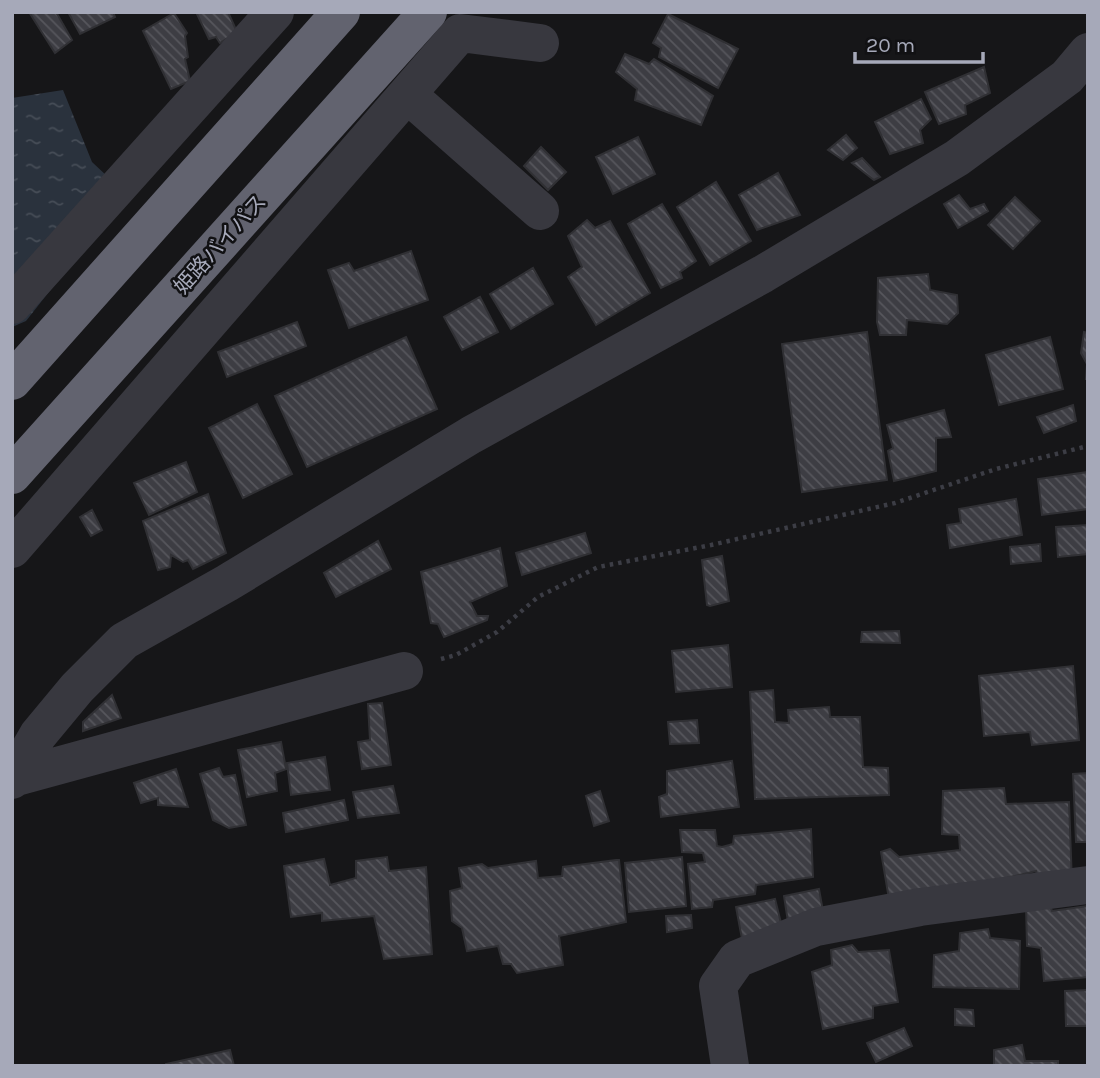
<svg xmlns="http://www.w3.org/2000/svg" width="1100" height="1078" font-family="Karla,'Noto Sans JP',sans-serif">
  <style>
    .water { fill: url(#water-ripples) }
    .building { fill: url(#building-back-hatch); stroke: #303034; stroke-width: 2 }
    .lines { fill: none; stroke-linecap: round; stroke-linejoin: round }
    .path { stroke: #3c3d45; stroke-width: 4.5; stroke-dasharray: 3.5 5; stroke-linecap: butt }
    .minor { stroke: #38383f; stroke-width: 38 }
    .highway { stroke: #62636f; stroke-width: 38 }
    .labels { text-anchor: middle; stroke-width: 5; stroke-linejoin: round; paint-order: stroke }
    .street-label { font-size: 21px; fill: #a6a9b9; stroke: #111113 }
  </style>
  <defs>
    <pattern id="water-ripples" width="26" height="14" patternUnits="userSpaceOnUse" patternTransform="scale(1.75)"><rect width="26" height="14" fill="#2a323d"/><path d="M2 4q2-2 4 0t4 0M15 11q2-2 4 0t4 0" fill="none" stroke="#464d57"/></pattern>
    <pattern id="building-back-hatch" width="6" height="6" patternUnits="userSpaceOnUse" patternTransform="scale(1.75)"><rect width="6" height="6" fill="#3d3d43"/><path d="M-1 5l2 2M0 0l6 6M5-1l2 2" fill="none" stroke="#56565c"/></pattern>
  </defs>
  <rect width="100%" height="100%" fill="#161618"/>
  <path class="water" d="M63,90L92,162L126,194L26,321L12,327V98Z"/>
  <path class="building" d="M29,12H56L72,40L55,53Z
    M68,12H113L115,17L80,34Z
    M196,12H228L237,32L220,43L216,37L209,39Z
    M174,13L187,33L185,36L188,57L185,59L190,81L171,89L143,31Z
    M668,14L738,49L718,88L659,57L661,48L653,43Z
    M625,54L649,64L654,59L713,96L701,125L635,100L637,89L616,72Z
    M984,67L990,93L965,105L966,114L939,124L925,92Z
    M921,99L931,119L920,130L923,143L890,154L875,122Z
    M846,135L857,148L843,160L828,150Z
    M638,137L655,174L613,194L596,157Z
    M541,147L566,172L548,190L524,166Z
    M862,158L880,177L874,180L852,163Z
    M778,173L800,215L757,230L739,195Z
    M716,182L751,241L710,265L677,207Z
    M959,195L970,209L984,204L988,211L958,228L944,204Z
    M1015,197L1040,221L1013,249L988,225Z
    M662,204L696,261L680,272L682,278L661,288L628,224Z
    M587,220L595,228L610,221L650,293L596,325L568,277L582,267L568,236Z
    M411,251L428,300L349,328L328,270L349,263L354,271Z
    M533,268L553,304L511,329L490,294Z
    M928,274L930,290L957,295L958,313L947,324L907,320L906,335H880L877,322L878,278Z
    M480,297L498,332L462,350L444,317Z
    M297,322L306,346L227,377L218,352Z
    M867,332L887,480L802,492L782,344Z
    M1084,332L1088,333V379H1086L1087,364L1081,353Z
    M406,337L437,409L307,467L275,396Z
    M1050,337L1063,389L999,405L986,355Z
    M257,404L292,474L243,498L209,428Z
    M1073,405L1076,421L1044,433L1037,417Z
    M944,410L951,437L936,438V471L894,481L888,451L893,448L887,425Z
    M186,462L197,492L149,515L134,483Z
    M1088,472V509L1042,515L1038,479Z
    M208,494L226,553L193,569L188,560L183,562L171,555L170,567L158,570L143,521Z
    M1016,499L1022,535L950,548L947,525L961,523L959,509Z
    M92,510L102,530L91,536L80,517Z
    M1088,525V554L1058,557L1056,527Z
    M585,533L591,553L522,575L516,553Z
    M378,541L391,569L336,597L324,573Z
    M1040,544L1041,561L1011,564L1010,547Z
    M500,548L507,586L470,602L477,616H488L487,620L444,637L438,624L431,623L421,572Z
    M722,556L729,601L710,606L707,605L702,560Z
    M899,631L900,643L861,642L862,632Z
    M728,645L732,687L676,692L672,651Z
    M1073,666L1079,740L1032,745L1030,732L984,736L979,676Z
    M773,690L775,722L789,723L788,710L829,707L830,717H860L863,767L888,768L889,795L755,799L750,692Z
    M112,695L121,718L83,731V722Z
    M382,703L391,765L362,769L358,742L370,740L368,704Z
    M697,720L699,743L670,744L668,722Z
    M281,742L286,769L275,773L277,791L247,797L238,750Z
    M325,757L330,790L291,795L287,763Z
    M732,761L739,807L661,817L659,797L667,794V771Z
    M219,768L223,777L235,775L246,825L229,828L213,820L200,774Z
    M176,769L188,807L158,805V798L141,803L134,783Z
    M1088,773V842H1076L1073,774Z
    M393,786L399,813L358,818L353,792Z
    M1004,788L1006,804L1069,802L1072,883L1039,886L1036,871L890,905L881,852L890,849L899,857L960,850L959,835L942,834L943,791Z
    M600,791L609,821L594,826L586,796Z
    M344,800L348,820L286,832L283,813Z
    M811,829L813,877L756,885L755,894L713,900L712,907L692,909L688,864L705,862L703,853L682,852L680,830H715L717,846L722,847L733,844L734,836Z
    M387,857L389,871L426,867L432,954L384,959L374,916L322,921V913L291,917L284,866L324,859L330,885L356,878V861Z
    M682,857L686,906L629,912L625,863Z
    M616,860H619L626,922L559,936L563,965L517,973L511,964H503L498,946L467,951L462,928L452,921L450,891L462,888L459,868L482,864L488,868L536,861L538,878L562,876L563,867Z
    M819,889L824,917L788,922L784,896Z
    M775,899L783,931L742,939L736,907Z
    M1049,902L1052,911L1088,906V977L1044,981L1041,948L1027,946L1026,906Z
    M691,915L692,928L667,932L666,916Z
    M988,929L990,938L1020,941L1019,989L933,987L934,955L959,951L960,933Z
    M852,945L858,952L889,950L898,1002L873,1006V1018L823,1029L812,972L832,965L831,950Z
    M1088,990V1026H1066L1065,991Z
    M955,1009L973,1010L974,1026L955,1025Z
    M904,1028L912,1046L876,1062L867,1043Z
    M1022,1045L1025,1061H1058V1066H994V1050Z
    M230,1050L234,1066H166V1064Z"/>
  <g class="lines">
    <path class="path" d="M441,659L456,655L497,632L538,597L598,567L711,545L895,503L996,469L1088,446"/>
    <path class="minor" d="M407,94L540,211
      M12,305L275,12
      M12,549L460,33L540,43
      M13,778L404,671
      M12,780L38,735L77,688L124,641L227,583L471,435L763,274L957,158L1067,77L1088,52
      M730,1066L718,986L737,959L816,927L920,907L1088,885"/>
    <path class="highway" d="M12,381L341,12
      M12,475L428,12"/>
  </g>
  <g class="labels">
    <g class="street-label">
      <text transform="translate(220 244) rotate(-48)" y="7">姫路バイパス</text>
    </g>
  </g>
  <rect width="1100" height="1078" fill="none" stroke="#a6a9b9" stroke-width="28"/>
  <path d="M855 52v10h128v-10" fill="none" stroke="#a6a9b9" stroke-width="3.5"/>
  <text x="866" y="52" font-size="21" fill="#a6a9b9" stroke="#111113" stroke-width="5" paint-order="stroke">20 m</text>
</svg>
